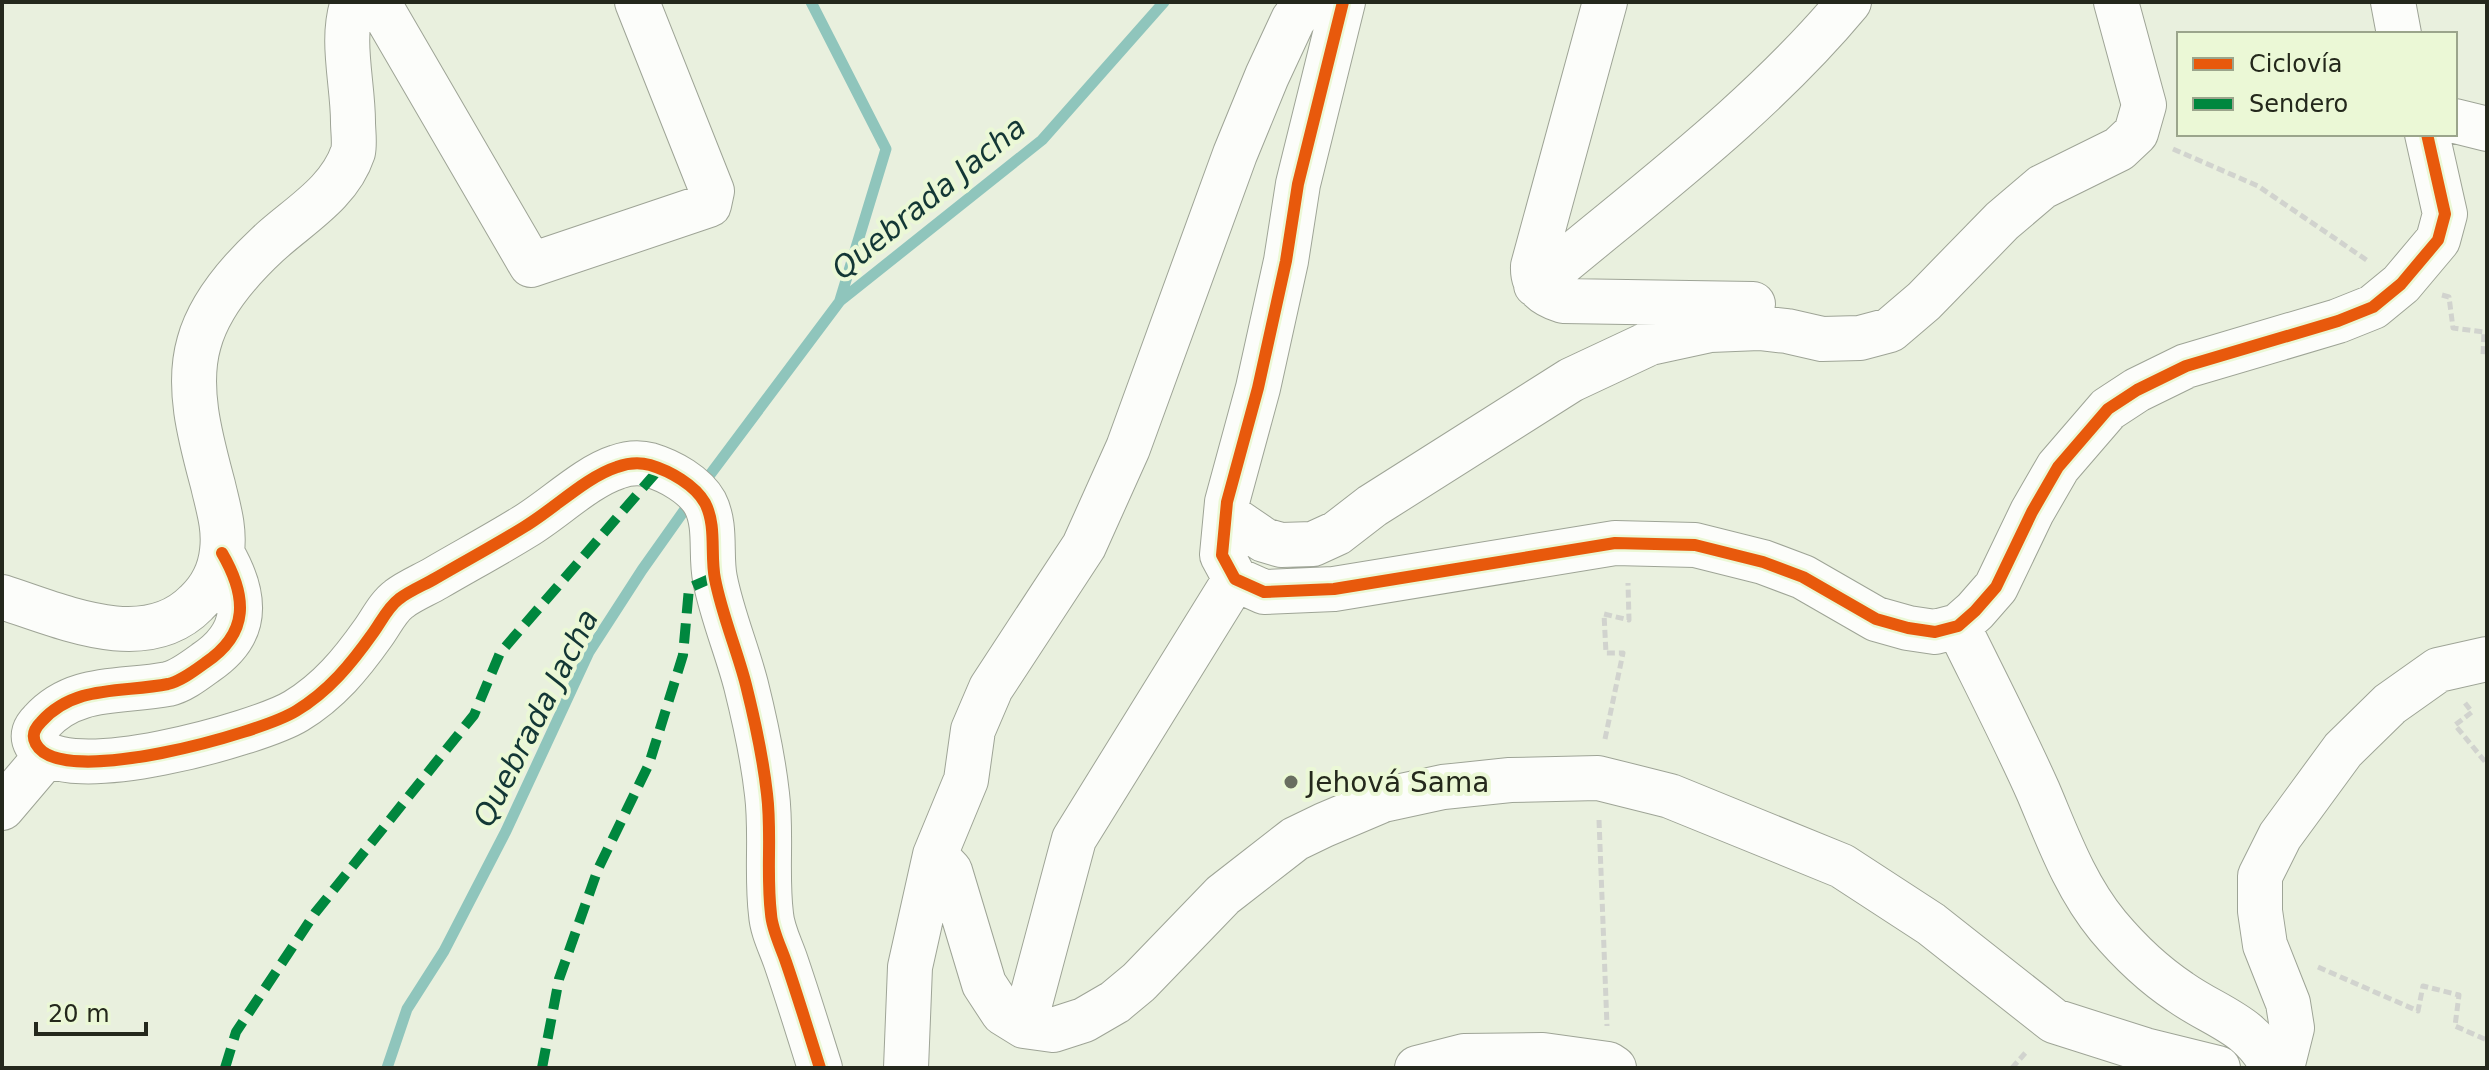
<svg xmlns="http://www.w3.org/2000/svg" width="2489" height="1070" font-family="'DejaVu Sans',sans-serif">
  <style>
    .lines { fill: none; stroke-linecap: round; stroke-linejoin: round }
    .stream { stroke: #8fc5bc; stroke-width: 11 }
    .minor-casing { stroke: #9ea496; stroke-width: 46 }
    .path { stroke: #d1d3ce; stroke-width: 5; stroke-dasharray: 8 4; stroke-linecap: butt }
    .minor { stroke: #fcfdfa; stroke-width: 44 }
    .quiet { stroke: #00873e; stroke-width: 10; stroke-dasharray: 20 10; stroke-linecap: butt }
    .cycleway-casing { stroke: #ebf8d6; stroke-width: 17 }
    .cycleway { stroke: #e8590c; stroke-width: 12 }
    .poi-dot { fill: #696e60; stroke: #ebf8d6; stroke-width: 3 }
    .labels { text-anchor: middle; stroke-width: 8; stroke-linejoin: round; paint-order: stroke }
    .poi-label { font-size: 28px; fill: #24281c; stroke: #ebf8d6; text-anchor: start }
    .water-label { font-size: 30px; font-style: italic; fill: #133735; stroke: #ebf8d6 }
  </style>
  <rect width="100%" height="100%" fill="#e9f0de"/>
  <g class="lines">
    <path class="stream" d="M811,2L886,149L840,300
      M703,484L840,301L1042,140L1164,2
      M387,1068L407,1009L444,951L506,831L589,652L642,570L693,498"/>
    <g class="minor-casing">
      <path id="minor" d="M378,2L531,265L709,205L712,191L637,2
        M1343,2L1298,184L1286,261L1258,388L1227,502L1222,555L1235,579L1264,592L1334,589L1615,543L1695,545L1763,562L1803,577L1876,619L1908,628L1935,632L1958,626L1975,611L1996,587L2032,512L2058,467L2108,409L2137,390L2186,366L2338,321L2373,307L2401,284L2438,240L2445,214L2427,134
        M1605,2L1533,266C1532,287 1545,295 1563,301L1753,304
        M2393,2L2399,34
        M2455,121L2487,129
        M1536,285C1643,195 1759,110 1849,2
        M1226,514L1264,540L1281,545L1313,544L1337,533L1372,506L1571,380L1650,343L1710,330L1759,328L1787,331L1822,339L1860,338L1890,330L1924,301L2002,221L2042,187L2119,149L2136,133L2144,105L2116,2
        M222,553C247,596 250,633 205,663C194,671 181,681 168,684C123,693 75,684 41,722C35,728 31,735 36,744C60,790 260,733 296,711C329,691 351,664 373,633C381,622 388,607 399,599C409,591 424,585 436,578C465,561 495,545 524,527C554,509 586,477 617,467C628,463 639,462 650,465C670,471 695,485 705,503C717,526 710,555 715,579C722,615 737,650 746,685C755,721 763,758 767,794C772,834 766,874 771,914C772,930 781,947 786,962C798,997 809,1033 820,1068
        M2,597C61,616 145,655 196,603C210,590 220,571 222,551C225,528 218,507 213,485C201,440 186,388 199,343C209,306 240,270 268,244C298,216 339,194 353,152C355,143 353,131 353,122C353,83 340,39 353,2
        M1958,626C1985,681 2013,735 2038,791C2058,838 2075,886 2108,926C2129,951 2153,974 2180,992C2217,1018 2252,1024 2273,1068
        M2,808L47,755
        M935,855L950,871L984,984L1003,1013L1024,1026L1053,1030L1084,1020L1115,1002L1139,982L1223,895L1295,839L1324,825L1383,800L1443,787L1510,780L1598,778L1670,796L1842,866L1931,924L2054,1021L2145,1050L2218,1068
        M1024,1026L1074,839L1235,579
        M906,1068L910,967L935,855L966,780L973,730L991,688L1084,546L1128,448L1235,154L1267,76L1293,20L1306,2
        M1417,1068L1464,1056L1543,1055L1608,1064L1614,1068
        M2278,1068L2284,1060L2292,1028L2288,1003L2265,945L2260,911V876L2280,836L2343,750L2390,704L2438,670L2487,659"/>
    </g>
    <path class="path" d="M2173,149L2258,186L2368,261
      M2442,295L2449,297L2453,328L2484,332L2483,356L2487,355
      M2465,703L2472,712L2455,725L2487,764
      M1605,739L1623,653H1606L1604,614L1629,620L1628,583
      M1599,820L1607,1026
      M2318,967L2418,1011L2423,986L2459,995L2455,1026L2487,1040
      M2012,1068L2027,1051"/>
    <use href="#minor" class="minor"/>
    <path class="quiet" d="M225,1068L236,1032L315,913L474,715L500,653L660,468
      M542,1068L559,979L598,869L649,764L683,655L689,588L714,577"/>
    <g class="cycleway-casing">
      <path id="cycleway" d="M1343,2L1298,184L1286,261L1258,388L1227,502L1222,555L1235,579L1264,592L1334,589L1615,543L1695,545L1763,562L1803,577L1876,619L1908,628L1935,632L1958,626L1975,611L1996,587L2032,512L2058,467L2108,409L2137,390L2186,366L2338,321L2373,307L2401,284L2438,240L2445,214L2427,134
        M222,553C247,596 250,633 205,663C194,671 181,681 168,684C123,693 75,684 41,722C35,728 31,735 36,744C60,790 260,733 296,711C329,691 351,664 373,633C381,622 388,607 399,599C409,591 424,585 436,578C465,561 495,545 524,527C554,509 586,477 617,467C628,463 639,462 650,465C670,471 695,485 705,503C717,526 710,555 715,579C722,615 737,650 746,685C755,721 763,758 767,794C772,834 766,874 771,914C772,930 781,947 786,962C798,997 809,1033 820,1068"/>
    </g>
    <use href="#cycleway" class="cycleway"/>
  </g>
  <circle class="poi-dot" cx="1291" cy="782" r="8"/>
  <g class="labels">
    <g class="poi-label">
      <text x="1307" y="792">Jehová Sama</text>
    </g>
    <g class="water-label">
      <text transform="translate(929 198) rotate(-39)" y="10">Quebrada Jacha</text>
      <text transform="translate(536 718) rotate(-63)" y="10">Quebrada Jacha</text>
    </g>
  </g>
  <rect width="2489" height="1070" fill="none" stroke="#24281c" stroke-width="8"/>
  <rect x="2177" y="32" width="280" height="104" fill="#ebf8d6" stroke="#9ba58c" stroke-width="2"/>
  <rect x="2193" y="58" width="40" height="12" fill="#e8590c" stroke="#9ba58c" stroke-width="2"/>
  <text x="2249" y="72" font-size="24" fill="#24281c">Ciclovía</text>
  <rect x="2193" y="98" width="40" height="12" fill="#00873e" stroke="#9ba58c" stroke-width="2"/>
  <text x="2249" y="112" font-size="24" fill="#24281c">Sendero</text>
  <path d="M36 1022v12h110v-12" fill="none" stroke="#24281c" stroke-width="4"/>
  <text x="48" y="1022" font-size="24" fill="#24281c" stroke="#ebf8d6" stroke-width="6" paint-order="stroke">20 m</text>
</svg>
